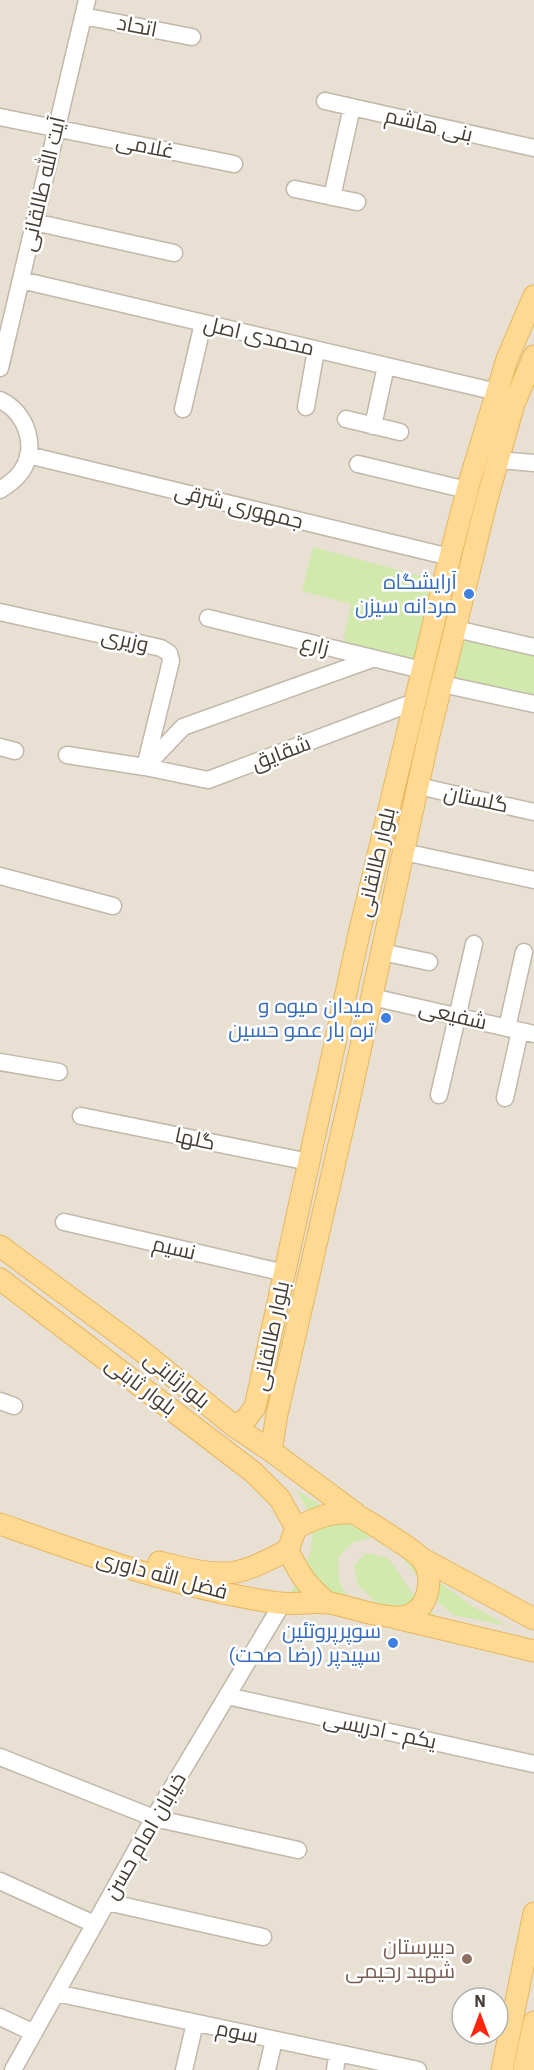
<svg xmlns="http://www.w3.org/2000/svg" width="534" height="2070" font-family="'IBM Plex Sans',Cairo,sans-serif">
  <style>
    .residential { fill: #e7e0d3; fill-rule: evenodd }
    .green { fill: #d1e9ac }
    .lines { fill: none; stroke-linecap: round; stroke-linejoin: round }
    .minor-casing { stroke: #c2b8aa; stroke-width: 19 }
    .major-casing { stroke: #e8b65e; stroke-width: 23 }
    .minor { stroke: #fff; stroke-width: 16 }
    .major { stroke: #ffd992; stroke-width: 21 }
    .shop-dot { fill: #3f7fe0; stroke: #fff; stroke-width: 2 }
    .education-dot { fill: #8d6e63; stroke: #fff; stroke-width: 2 }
    .labels { text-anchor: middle; stroke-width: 5; stroke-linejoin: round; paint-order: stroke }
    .street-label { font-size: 21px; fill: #463e34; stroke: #fff }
    .shop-label { font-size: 21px; fill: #366cbe; stroke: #fff; text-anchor: end }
    .education-label { font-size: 21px; fill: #785e54; stroke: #fff; text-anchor: end }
  </style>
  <rect width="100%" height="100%" fill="#f3eee5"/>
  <path class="residential" d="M0,0H534V2070H0ZM462,1998H498V2034H462Z"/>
  <path class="green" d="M313,547L434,580L414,664L342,647L351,604L302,591Z
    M462,637L534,656V696L452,677Z
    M296,1490L373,1537L353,1542L338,1557L339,1581L351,1602L287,1598C312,1558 324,1532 296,1490Z
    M366,1553L388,1558L420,1604L454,1628L380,1606L358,1585L354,1565Z
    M399,1553L472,1606L508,1626L454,1615L435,1600Z"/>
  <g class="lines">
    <g class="minor-casing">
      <path id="minor" d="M83,16L192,37
        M325,101L534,148
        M0,117L234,164
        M295,189L357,202
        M332,197L352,107
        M34,222L174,253
        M21,280L497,392
        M0,368L87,0
        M0,400C26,412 39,447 21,472C15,480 8,485 0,490
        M306,407L316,350
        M183,409L203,323
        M346,419L400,432
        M373,426L386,366
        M28,455L450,557
        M498,460L534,463
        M358,464L467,490
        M0,612L161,648L169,653L171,661L145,767L67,755
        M208,618L422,670
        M456,629L534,647
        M372,659L183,727L145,767L208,780L414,702
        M442,684L534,704
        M0,747L15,751
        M418,786L534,812
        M404,852L534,880
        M0,876L113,906
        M382,952L429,962
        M372,997L534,1034
        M507,1028L524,952
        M0,1062L59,1072
        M439,1095L474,944
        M505,1098L520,1031
        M81,1116L309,1162
        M64,1222L285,1273
        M0,1401L14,1406
        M227,1696L534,1764
        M0,1757L154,1818L298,1850
        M0,1881L94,1924
        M107,1902L263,1937
        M56,1993L418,2070
        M0,2017L34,2033
        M13,2070L154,1818L282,1604
        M184,2070L195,2023
        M267,2070L274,2040
        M335,2070L338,2053"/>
    </g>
    <g class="major-casing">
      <path id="major" d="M0,1246L138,1348L234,1426L271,1451L355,1513
        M0,1279L253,1472L280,1499L296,1528
        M234,1426L246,1419L255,1407L359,934L444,580L469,483L507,359L534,296
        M271,1451L277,1414L349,1101L429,735L487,499L514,404L534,356
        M0,1524C91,1556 183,1590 279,1603C295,1605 312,1601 329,1603C351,1606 393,1625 413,1613C431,1603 434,1571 420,1557C415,1551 358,1514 352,1513C330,1511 314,1519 296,1528L288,1550C299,1574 307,1586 328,1603
        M421,1558L534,1619
        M159,1562C179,1567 205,1574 226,1573C245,1573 270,1559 288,1550
        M396,1618L534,1651
        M502,2070L534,1913
        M524,2070L534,2022"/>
    </g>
    <use href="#minor" class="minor"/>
    <use href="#major" class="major"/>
  </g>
  <g class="shop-dot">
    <circle cx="469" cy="594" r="6"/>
    <circle cx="386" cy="1018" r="6"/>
    <circle cx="393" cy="1643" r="6"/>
  </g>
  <circle class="education-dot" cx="467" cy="1959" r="6"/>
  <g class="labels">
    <g class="street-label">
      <text transform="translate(137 26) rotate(11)" y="7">اتحاد</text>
      <text transform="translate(429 125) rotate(13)" y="7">بنی هاشم</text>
      <text transform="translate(145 146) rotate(11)" y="7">غلامی</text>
      <text transform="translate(43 184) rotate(-77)" y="7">آیت الله طالقانی</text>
      <text transform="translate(259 336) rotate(13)" y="7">محمدی اصل</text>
      <text transform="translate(239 506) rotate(14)" y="7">جمهوری شرقی</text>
      <text transform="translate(125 640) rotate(12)" y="7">وزیری</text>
      <text transform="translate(315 645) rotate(14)" y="7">زارع</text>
      <text transform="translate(281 753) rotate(-21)" y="7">شقایق</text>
      <text transform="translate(476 799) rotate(12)" y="7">گلستان</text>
      <text transform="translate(376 862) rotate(-77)" y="7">بلوار طالقانی</text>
      <text transform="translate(453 1015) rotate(13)" y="7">شفیعی</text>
      <text transform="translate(195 1139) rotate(12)" y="7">گلها</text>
      <text transform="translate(174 1248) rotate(13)" y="7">نسیم</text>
      <text transform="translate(271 1336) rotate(-78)" y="7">بلوار طالقانی</text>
      <text transform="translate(177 1380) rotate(39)" y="7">بلوارثابتی</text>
      <text transform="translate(141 1386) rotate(37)" y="7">بلوار ثابتی</text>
      <text transform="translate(162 1575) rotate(15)" y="7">فضل الله داوری</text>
      <text transform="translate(380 1730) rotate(12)" y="7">یکم - ادریسی</text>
      <text transform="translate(145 1836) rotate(-60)" y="7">خیابان امام حسن</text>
      <text transform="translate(237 2032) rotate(12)" y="7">سوم</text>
    </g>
    <g class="shop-label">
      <text x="457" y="589">آرایشگاه<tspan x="457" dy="24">مردانه سیزن</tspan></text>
      <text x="374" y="1013">میدان میوه و<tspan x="374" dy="24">تره بار عمو حسین</tspan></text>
      <text x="381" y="1638">سوپرپروتئین<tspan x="381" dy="24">سپیدپر (رضا صحت)</tspan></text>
    </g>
    <g class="education-label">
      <text x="455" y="1954">دبیرستان<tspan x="455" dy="24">شهید رحیمی</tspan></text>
    </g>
  </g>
  <g transform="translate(480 2016)"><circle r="28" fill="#ffffff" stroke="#b5b2ae" stroke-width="1.5"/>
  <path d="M0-4.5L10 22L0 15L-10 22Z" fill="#ff2610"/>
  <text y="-9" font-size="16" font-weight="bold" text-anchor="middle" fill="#463e34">N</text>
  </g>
</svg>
